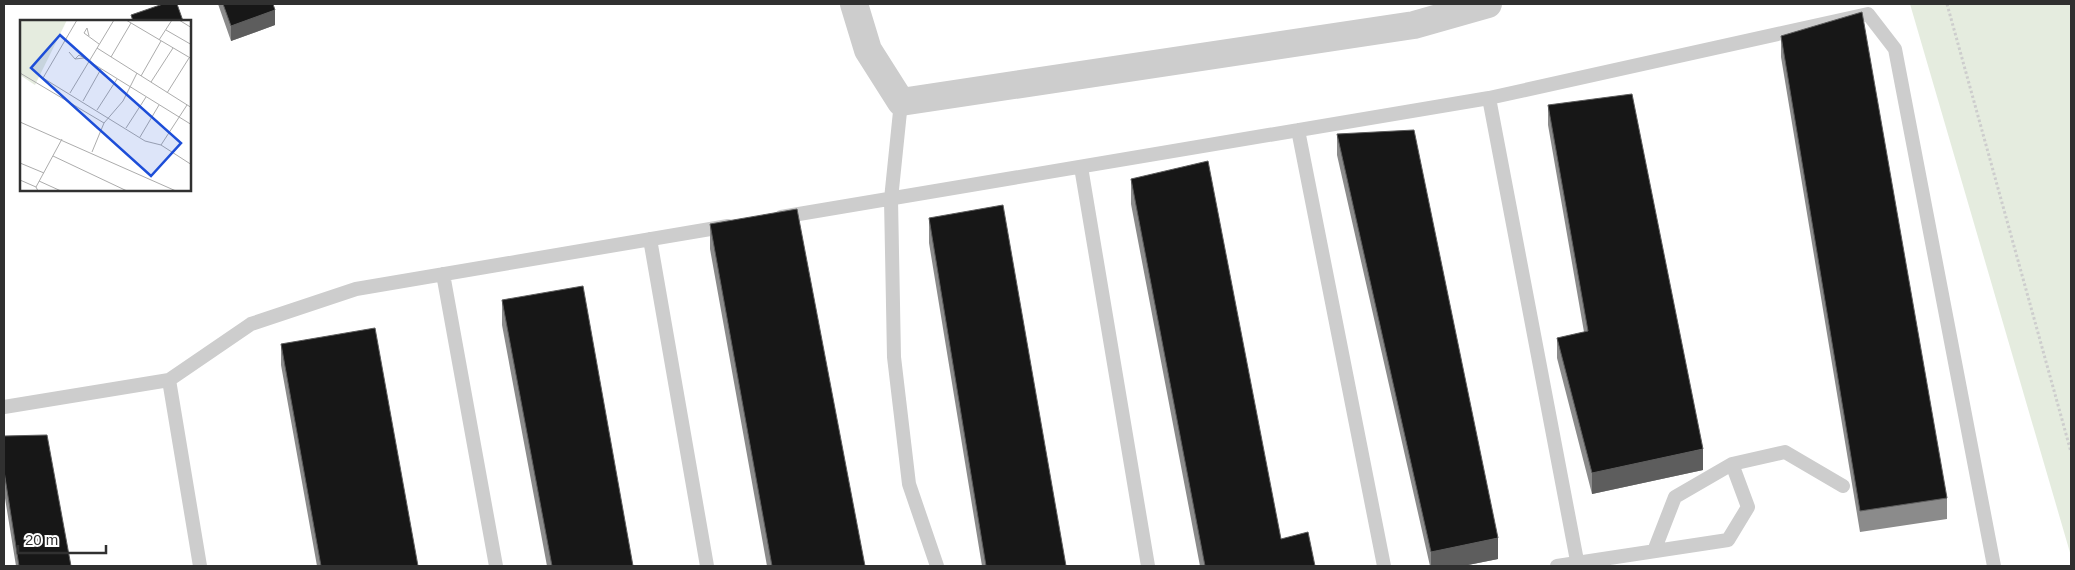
<svg xmlns="http://www.w3.org/2000/svg" width="2075" height="570" font-family="Helvetica,sans-serif">
  <style>
    .green { fill: #e5ecdf }
    .lines { fill: none; stroke-linecap: round; stroke-linejoin: round }
    .path { stroke: #cdcdcd; stroke-width: 3; stroke-dasharray: 2.5 2.5; stroke-linecap: butt }
    .lane { stroke: #cdcdcd; stroke-width: 14 }
    .street { stroke: #cdcdcd; stroke-width: 28 }
    .wall { fill: #8b8b8b }
    .shaded-wall { fill: #5d5d5d }
    .building { fill: #171717; stroke: #5d5d5d }
    .inset-road { fill: none; stroke: #acacac; stroke-width: 1 }
    .view { fill: #1d4ed8; fill-opacity: 0.15; stroke: #1d4ed8; stroke-width: 2.5 }
    .inset-edge { fill: none; stroke: #303030; stroke-width: 2.5 }
  </style>
  <rect width="100%" height="100%" fill="#fff"/>
  <path class="green" d="M1910,4H2071V556Z"/>
  <g class="lines">
    <path class="path" d="M1947,4L2071,452"/>
    <path class="lane" d="M1489,98L1578,566
      M901,102L891,199L894,357L909,484L937,566
      M1298,130L1384,566
      M1081,167L1148,566
      M781,217L1489,98L1868,14L1895,49L1994,566
      M650,239L707,566
      M443,274L496,566
      M169,380L200,566
      M4,407L169,380L251,324L356,289L728,226
      M1654,551L1675,497L1732,464L1785,452L1843,486
      M1557,566L1728,540L1748,507L1732,464"/>
    <path class="street" d="M854,4L868,50L901,102L1414,25L1488,4"/>
  </g>
  <path class="wall" d="M218,4H273L275,25L231,41Z
    M1781,36L1947,498V519L1860,532L1781,57Z
    M1548,105L1703,470L1592,494L1557,358V338L1584,332L1548,125Z
    M1337,134L1498,559L1463,566H1430L1337,155Z
    M1131,179L1281,539L1315,566H1200L1131,204Z
    M929,218L1066,566H982L929,243Z
    M710,224L865,566H767L710,249Z
    M502,300L633,566H547L502,325Z
    M281,344L418,566H317L281,365Z
    M4,436L71,566H16L4,492Z"/>
  <path class="shaded-wall" d="M275,10V25L231,41V26Z
    M190,45H191V60H190Z
    M1703,449V470L1592,494V473Z
    M1498,538V559L1463,566H1431V552Z"/>
  <path class="building" d="M163,4H177L183,21H133L131,15Z
    M223,4H273L275,10L231,26Z
    M1862,12L1947,498L1860,511L1781,36Z
    M1632,94L1703,449L1592,473L1557,338L1588,331L1548,105Z
    M1414,130L1498,538L1431,552L1337,134Z
    M1208,161L1281,539L1308,532L1315,566H1205L1131,179Z
    M1003,205L1066,566H986L929,218Z
    M797,209L865,566H772L710,224Z
    M583,286L633,566H552L502,300Z
    M375,328L418,566H321L281,344Z
    M47,435L71,566H19L4,471V436Z"/>
  <g transform="translate(20 20)">
    <rect width="171" height="171" fill="#fff"/>
    <path d="M0,0H47L15,65L0,55Z" fill="#e5ecdf"/>
    <path class="inset-road" d="M57,0L23,58L125,121L141,125L172,145M106,0L172,39M159,0L172,8M146,10L172,25M69,16L67,8L64,13L79,24M139,20L152,0M77,28L172,88M49,32L55,39L64,38M91,37L111,3M55,39L59,35L172,105M0,53L84,103L72,132M121,56L141,21M131,62L153,28M50,73L94,0M147,73L169,38M63,81L81,49M77,90L97,59M0,102L156,171M84,103L103,81L117,53M106,108L126,77M120,117L139,85M141,125L167,85M33,136L107,171M0,143L24,153M0,160L16,167M19,161L41,171M18,171L16,167L42,119"/>
    <path class="view" d="M40,15L161,123L131,156L11,48Z"/>
    <rect width="171" height="171" class="inset-edge"/>
  </g>
  <rect width="2075" height="570" fill="none" stroke="#303030" stroke-width="10"/>
  <path d="M18 545v8h88v-8" fill="none" stroke="#303030" stroke-width="2.5"/>
  <text x="25" y="545" font-size="15" fill="#303030" stroke="#ffffff" stroke-width="4" paint-order="stroke">20 m</text>
</svg>
